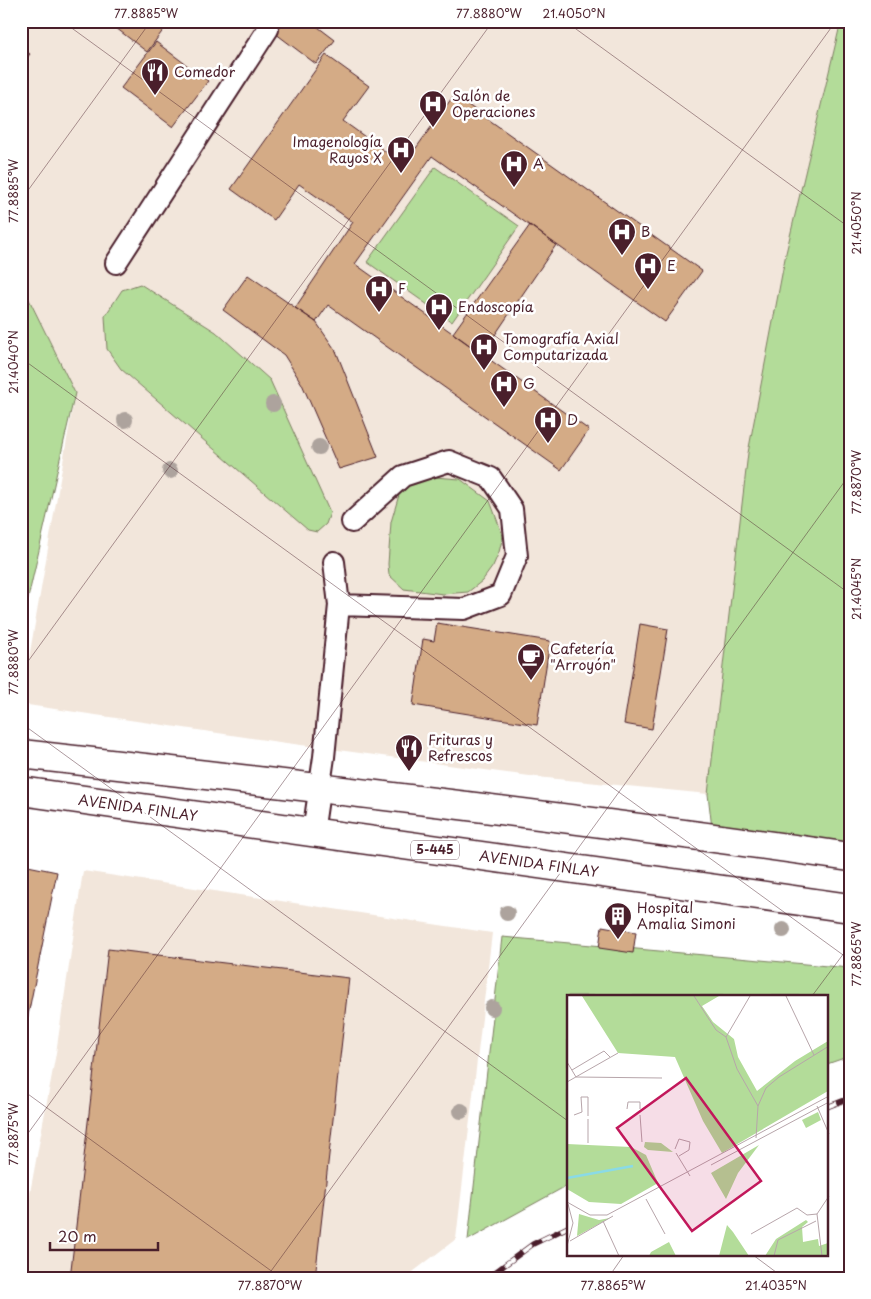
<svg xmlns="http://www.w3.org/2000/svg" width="871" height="1299" font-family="'Playpen Sans',sans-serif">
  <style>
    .built { fill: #f2e6db }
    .green { fill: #b3dc99; stroke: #7e7e62 }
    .building { fill: #d4ab86; stroke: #4a1f2b }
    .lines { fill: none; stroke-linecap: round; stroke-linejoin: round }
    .service-casing { stroke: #4a1f2b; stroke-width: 24 }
    .trunk-casing { stroke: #4a1f2b; stroke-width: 31 }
    .service { stroke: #fff; stroke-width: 20 }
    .trunk { stroke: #fff; stroke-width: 28 }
    .rail-casing { stroke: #4a1f2b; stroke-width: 5.5 }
    .rail { stroke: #fff; stroke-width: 4; stroke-dasharray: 11; stroke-linecap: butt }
    .tree { fill: #ada39d }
    .ticks { fill: none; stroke: #4a1f2b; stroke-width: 1; stroke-opacity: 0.45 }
    .labels { text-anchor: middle; stroke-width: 5; stroke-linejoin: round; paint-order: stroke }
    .shield { fill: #fff; stroke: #80626b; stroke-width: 1 }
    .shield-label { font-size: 12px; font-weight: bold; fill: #4a1f2b }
    .poi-label { font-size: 14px; fill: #4a1f2b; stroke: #fff; text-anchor: start }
    .street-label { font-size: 14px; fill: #4a1f2b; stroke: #fff }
    .inset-river { fill: none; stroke: #8adae6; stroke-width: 2.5 }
    .inset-road { fill: none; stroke: #b7a5aa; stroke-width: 1 }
    .view { fill: #c2185b; fill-opacity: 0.15; stroke: #c2185b; stroke-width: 2.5 }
    .inset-edge { fill: none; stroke: #4a1f2b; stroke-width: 2.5 }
    .neatline { fill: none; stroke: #4a1f2b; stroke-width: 2 }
    .ticks-label { font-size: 12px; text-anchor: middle; fill: #4a1f2b }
  </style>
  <rect width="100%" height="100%" fill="#fff"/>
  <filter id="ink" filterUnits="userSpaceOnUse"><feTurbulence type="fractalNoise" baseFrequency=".02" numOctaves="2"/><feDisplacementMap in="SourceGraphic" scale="10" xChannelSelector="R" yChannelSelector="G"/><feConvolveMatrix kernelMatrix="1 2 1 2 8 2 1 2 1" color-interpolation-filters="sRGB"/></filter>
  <g filter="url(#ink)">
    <path class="built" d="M21,21H841L786,253L739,546L708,794L537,777L279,742L21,704L75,393L21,283Z
      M83,871L492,933L456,1239L405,1278H21V1241L56,1053Z"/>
    <path class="green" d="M841,21H850V857L713,837L708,794L748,453L786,253Z
      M435,167L519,226L452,322L367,262Z
      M21,283L75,393L21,629Z
      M140,284L216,332L270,380L330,513L326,524L317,532L308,530L121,369L107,349L105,316L122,290Z
      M435,477L460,479L490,501L503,536L499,552L493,566L482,581L468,592L443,594L404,589L389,575L388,564L391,522L399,495L411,484Z
      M502,937L850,968V1056L827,1064V996H568V1185L468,1240Z"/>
    <path class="building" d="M107,21H170L147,52Z
      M259,21H310L335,40L316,64Z
      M156,42L208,81L173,127L121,88Z
      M21,47L30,54L21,65Z
      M326,55L369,86L343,121L404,165L454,95L702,271L665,322L432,156L355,264L589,430L561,470L328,305L316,322L295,308L353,222L299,184L274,220L231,189Z
      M530,225L556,245L482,354L453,333Z
      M248,275L316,322L336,351L378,457L339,469L302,384L284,355L223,310Z
      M437,623L550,641L537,725L413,705L423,639L434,641Z
      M640,624L668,629L652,729L624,724Z
      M28,866L57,872L26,1025L21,1024V899Z
      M602,926L636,932L633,953L599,948Z
      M108,949L349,978L315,1278H70Z"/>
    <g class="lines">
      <g class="service-casing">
        <path id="service" d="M116,263L268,29
          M339,605L464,609L501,595L517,556L512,509L491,478L449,461L403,476L352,522
          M313,833L324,757L339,605L334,562"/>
      </g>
      <g class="trunk-casing">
        <path id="trunk" d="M21,754C298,785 574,817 850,857
          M21,791L850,908"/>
      </g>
      <use href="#service" class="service"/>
      <use href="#trunk" class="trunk"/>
      <g class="rail-casing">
        <path id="rail" d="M827,1107L850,1098
          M487,1278L533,1244L568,1227"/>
      </g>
      <use href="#rail" class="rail"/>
    </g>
    <g class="tree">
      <circle cx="273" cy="404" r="8"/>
      <circle cx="125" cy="420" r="8"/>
      <circle cx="319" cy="447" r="8"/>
      <circle cx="170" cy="471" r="8"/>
      <circle cx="507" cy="913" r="8"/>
      <circle cx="783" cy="930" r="8"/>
      <circle cx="492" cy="1008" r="8"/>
      <circle cx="461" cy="1111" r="8"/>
    </g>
  </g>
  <path class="ticks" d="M62,21L850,594M565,21L850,228M21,200L151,21M21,358L850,960M21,671L493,21M21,723L568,1121M812,996L850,945M21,1089L281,1278M21,1143L836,21M753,1255L784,1278M266,1278L850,474M608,1278L624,1255"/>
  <defs>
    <g id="restaurant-pin" transform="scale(1.4375)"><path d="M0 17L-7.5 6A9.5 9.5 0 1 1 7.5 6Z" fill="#4a1f2b" stroke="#fff"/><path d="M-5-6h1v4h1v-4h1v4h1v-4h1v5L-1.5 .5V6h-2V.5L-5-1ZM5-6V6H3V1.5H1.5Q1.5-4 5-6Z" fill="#fff"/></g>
    <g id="hospital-pin" transform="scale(1.4375)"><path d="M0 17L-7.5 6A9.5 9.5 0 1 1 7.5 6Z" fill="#4a1f2b" stroke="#fff"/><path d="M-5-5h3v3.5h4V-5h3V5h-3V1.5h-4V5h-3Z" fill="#fff"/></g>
    <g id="cafe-pin" transform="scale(1.4375)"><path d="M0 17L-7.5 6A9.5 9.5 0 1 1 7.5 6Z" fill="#4a1f2b" stroke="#fff"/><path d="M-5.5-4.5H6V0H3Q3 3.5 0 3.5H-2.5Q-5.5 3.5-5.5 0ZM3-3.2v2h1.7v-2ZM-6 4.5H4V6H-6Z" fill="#fff"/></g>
    <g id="building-pin" transform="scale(1.4375)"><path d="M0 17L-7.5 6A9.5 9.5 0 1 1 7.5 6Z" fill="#4a1f2b" stroke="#fff"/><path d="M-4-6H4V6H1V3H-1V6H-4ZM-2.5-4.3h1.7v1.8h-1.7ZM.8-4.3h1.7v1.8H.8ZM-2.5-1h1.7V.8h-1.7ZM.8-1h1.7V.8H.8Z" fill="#fff"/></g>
  </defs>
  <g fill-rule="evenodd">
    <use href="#restaurant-pin" x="155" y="72"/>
    <use href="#hospital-pin" x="433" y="104"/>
    <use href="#hospital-pin" x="401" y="150"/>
    <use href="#hospital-pin" x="514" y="164"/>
    <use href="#hospital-pin" x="622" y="232"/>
    <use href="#hospital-pin" x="648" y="266"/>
    <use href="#hospital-pin" x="379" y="289"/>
    <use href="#hospital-pin" x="439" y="307"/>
    <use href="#hospital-pin" x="484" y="347"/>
    <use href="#hospital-pin" x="504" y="384"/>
    <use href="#hospital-pin" x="548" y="420"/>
    <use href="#cafe-pin" x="531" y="657"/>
    <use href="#restaurant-pin" x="409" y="748"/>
    <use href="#building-pin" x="618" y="916"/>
  </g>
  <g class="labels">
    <rect class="shield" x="411" y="840.5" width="48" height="19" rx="4"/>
    <g class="shield-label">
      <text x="435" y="854">5-445</text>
    </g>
    <g class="poi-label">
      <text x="174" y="77">Comedor</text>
      <text x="452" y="101">Salón de<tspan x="452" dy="16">Operaciones</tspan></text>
      <text x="382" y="147" text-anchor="end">Imagenología<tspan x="382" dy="16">Rayos X</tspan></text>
      <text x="533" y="169">A</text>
      <text x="641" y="237">B</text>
      <text x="667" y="271">E</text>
      <text x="398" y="294">F</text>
      <text x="458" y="312">Endoscopía</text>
      <text x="503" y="344">Tomografía Axial<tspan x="503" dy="16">Computarizada</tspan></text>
      <text x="523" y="389">G</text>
      <text x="567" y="425">D</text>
      <text x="550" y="654">Cafetería<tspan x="550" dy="16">"Arroyón"</tspan></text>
      <text x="428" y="745">Frituras y<tspan x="428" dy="16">Refrescos</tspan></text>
      <text x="637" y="913">Hospital<tspan x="637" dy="16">Amalia Simoni</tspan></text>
    </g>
    <g class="street-label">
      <text transform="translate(138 808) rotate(8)" y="5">AVENIDA FINLAY</text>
      <text transform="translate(539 864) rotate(8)" y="5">AVENIDA FINLAY</text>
    </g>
  </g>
  <g transform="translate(567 995)">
    <rect width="261" height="261" fill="#fff"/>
    <path d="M15,1H152L135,11L146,27L167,44L171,62L190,96L228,66L261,46V96L155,158L136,126L108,62L51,58ZM251,117L254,125L239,133L235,125ZM78,147L94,148L106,157L81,155L77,152ZM0,149L64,152L79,160L91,188L54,209L22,207L0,194ZM192,150L171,178L159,204L144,178ZM12,219L32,225L43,223L10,241ZM239,225L241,227L235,232L236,247L251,244L252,251L261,248V261H198L209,244ZM160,230L166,237L182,261H152ZM102,247L109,261H82L84,257Z" fill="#b3dc99"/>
    <path class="inset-river" d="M0,183L66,171"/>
    <path class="inset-road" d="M127,1L149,35L159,42M183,1L159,42L170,74L191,111L189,143M219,1L247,60M0,67L9,82L95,83M5,75L37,56L43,62M0,87L51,58M191,111L199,93L212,82L262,51M250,111L262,139M60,114L61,107H73V114M7,120L15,117L14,102H21V121M73,120L75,147M21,124V148M108,154L112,144L123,147L122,155L112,161M109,158L123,181M144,170L262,107M79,204L98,239M0,207L23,220H40L262,101M36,226L52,261M184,239L230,213L240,220L250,219M3,246L46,221M0,251L6,228L1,209M207,261L211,245L249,226M255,261L250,219L262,201"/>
    <path class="view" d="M119,83L194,186L125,236L50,133Z"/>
    <rect width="261" height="261" class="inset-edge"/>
  </g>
  <rect width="871" height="1299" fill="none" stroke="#fff" stroke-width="55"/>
  <path d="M50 1242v8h108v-8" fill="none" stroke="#4a1f2b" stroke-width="2.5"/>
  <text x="58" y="1242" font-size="15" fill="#4a1f2b" stroke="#ffffff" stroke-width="4" paint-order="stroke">20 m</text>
  <rect x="28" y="28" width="816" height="1244" class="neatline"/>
  <g class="ticks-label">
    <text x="146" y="18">77.8885°W</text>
    <text x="489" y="18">77.8880°W</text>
    <text x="574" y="18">21.4050°N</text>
    <text transform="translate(14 191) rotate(-90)" y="4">77.8885°W</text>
    <text transform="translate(857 223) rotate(-90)" y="4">21.4050°N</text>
    <text transform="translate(14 362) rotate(-90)" y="4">21.4040°N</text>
    <text transform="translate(857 482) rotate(-90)" y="4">77.8870°W</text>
    <text transform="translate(857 589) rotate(-90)" y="4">21.4045°N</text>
    <text transform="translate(14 662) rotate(-90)" y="4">77.8880°W</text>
    <text transform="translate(857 954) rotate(-90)" y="4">77.8865°W</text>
    <text transform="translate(14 1134) rotate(-90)" y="4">77.8875°W</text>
    <text x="270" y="1290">77.8870°W</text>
    <text x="613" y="1290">77.8865°W</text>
    <text x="776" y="1290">21.4035°N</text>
  </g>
</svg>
